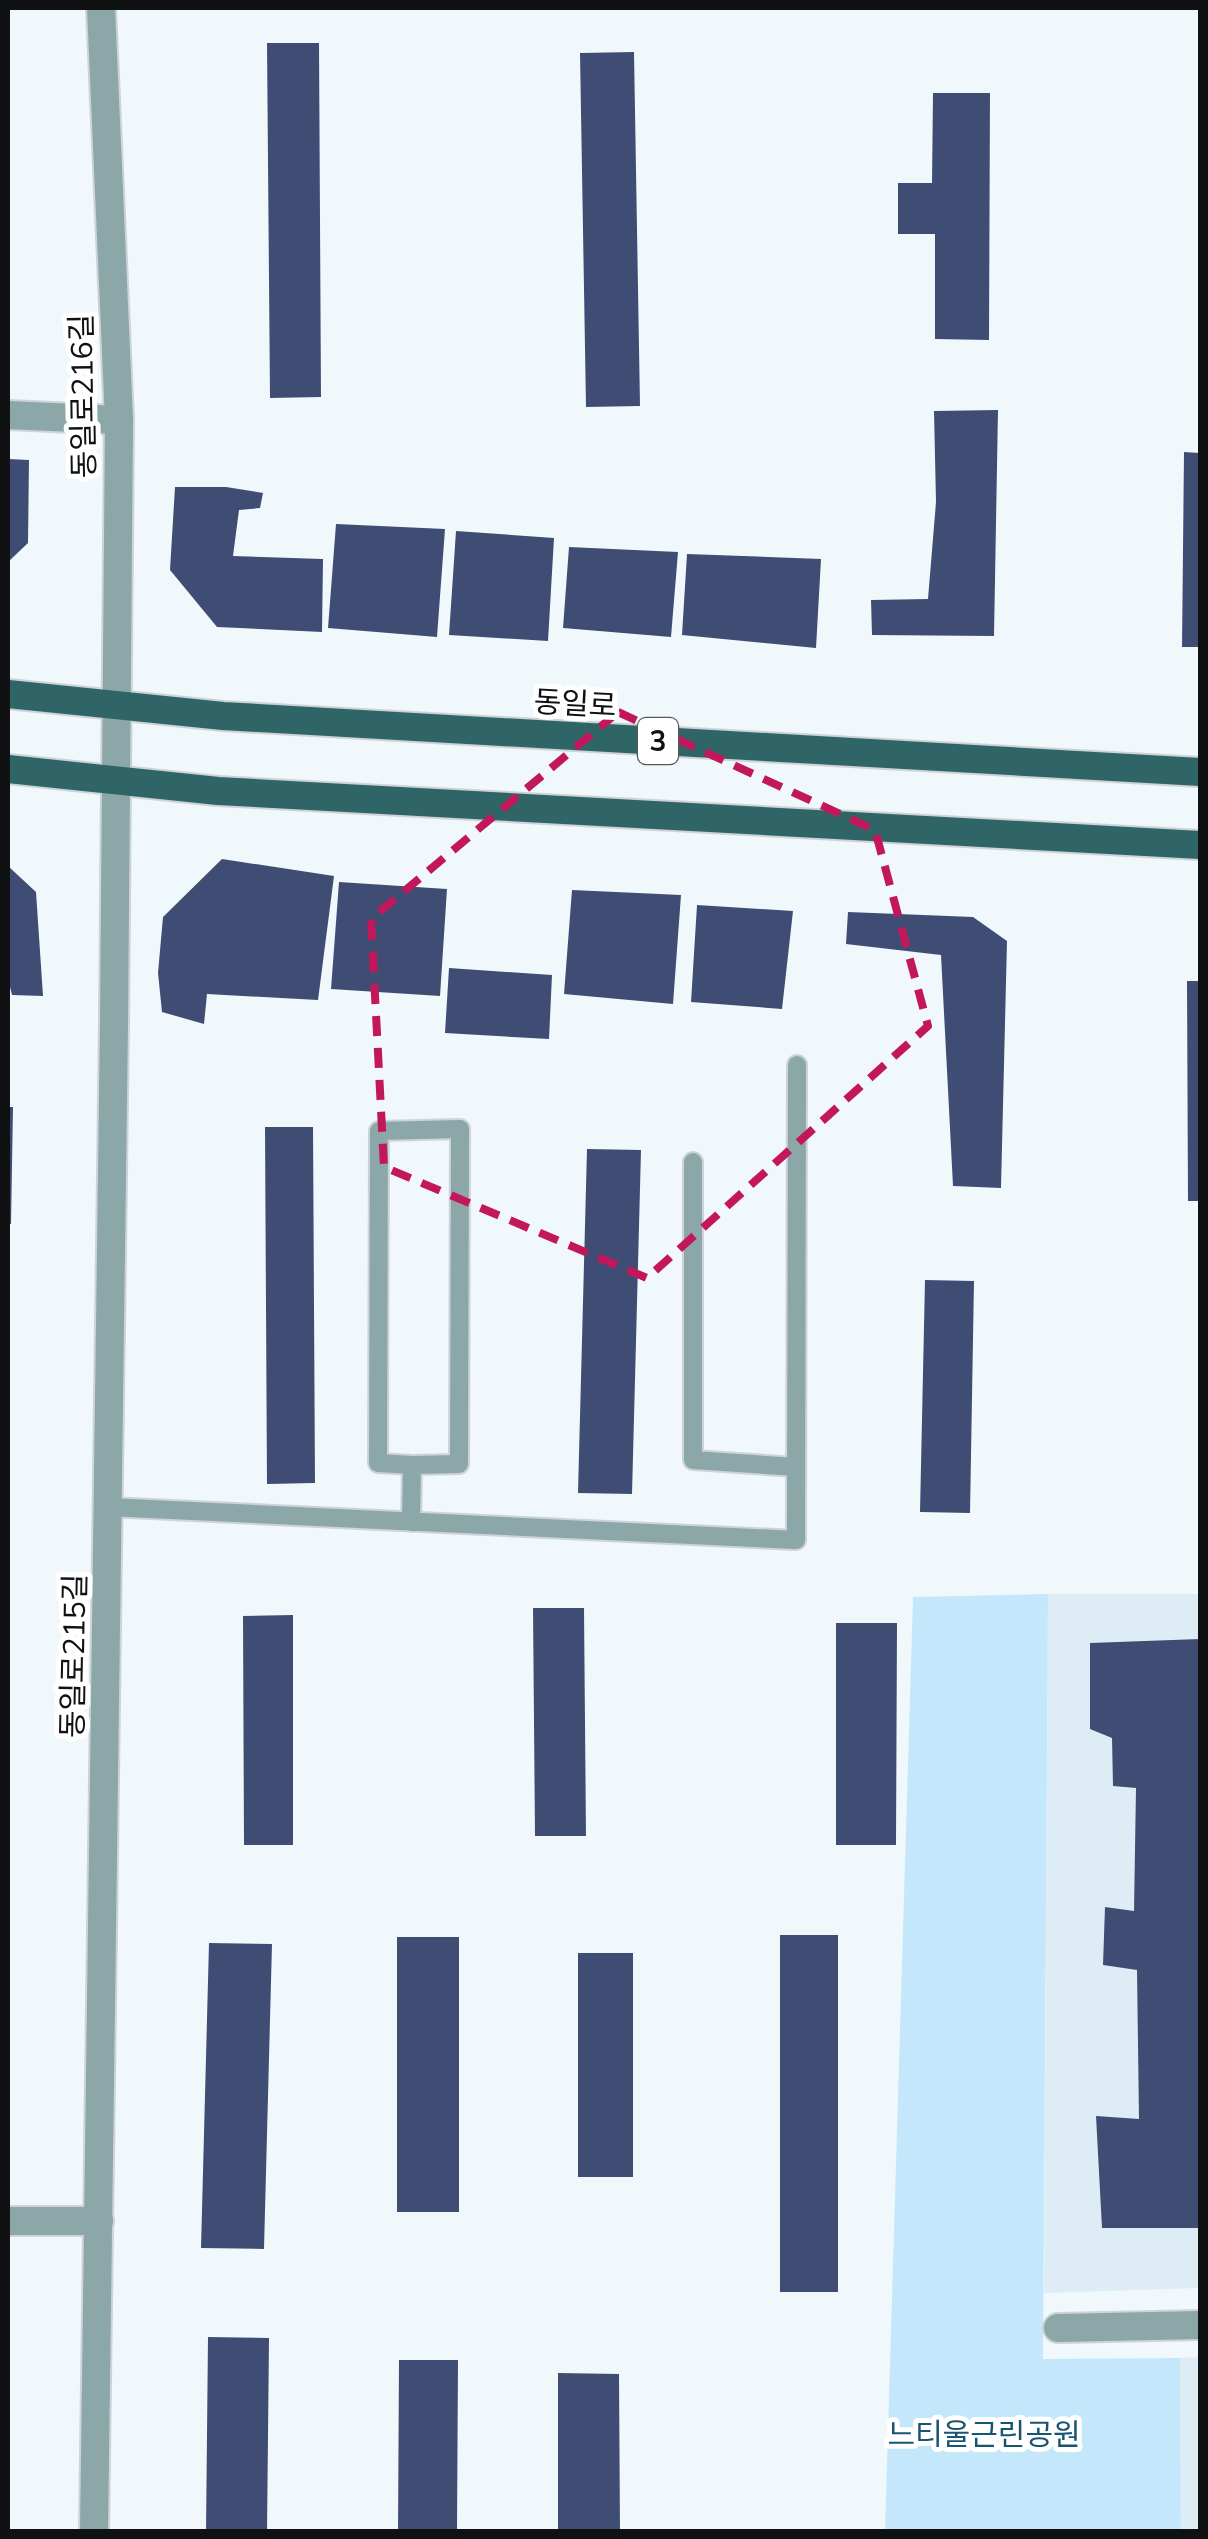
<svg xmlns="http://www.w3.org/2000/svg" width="1208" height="2539" font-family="Mulish,'Noto Sans KR',sans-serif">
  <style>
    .built { fill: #deedf5 }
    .green { fill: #c4e7fc }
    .building { fill: #3f4d74 }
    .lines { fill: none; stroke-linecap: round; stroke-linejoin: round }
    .service-casing { stroke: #cdd3d7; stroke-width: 22 }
    .minor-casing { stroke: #cdd3d7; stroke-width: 32 }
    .tertiary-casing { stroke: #cdd3d7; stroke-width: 32 }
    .primary-casing { stroke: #cdd3d7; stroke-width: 32 }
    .service { stroke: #8ca7a8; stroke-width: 18 }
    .minor { stroke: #8ca7a8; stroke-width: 28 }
    .tertiary { stroke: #8ca7a8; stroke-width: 28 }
    .primary { stroke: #306568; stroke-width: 28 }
    .marked { fill: none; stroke: #c2185b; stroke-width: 8; stroke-dasharray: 20 12; stroke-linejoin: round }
    .labels { text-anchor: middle; stroke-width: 10; stroke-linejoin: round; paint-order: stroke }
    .shield { fill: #fff; stroke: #57585a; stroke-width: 2.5 }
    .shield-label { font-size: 28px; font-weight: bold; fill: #0f1113 }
    .street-label { font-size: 30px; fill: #0f1113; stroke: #fff }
    .park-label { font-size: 30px; fill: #185572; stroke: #fff }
  </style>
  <rect width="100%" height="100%" fill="#f1f8fc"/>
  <path class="built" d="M1048,1594H1200V2288L1044,2293Z
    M1200,2357V2531H1181L1180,2358Z"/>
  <path class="green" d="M1048,1594L1043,2359L1180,2358L1181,2531H885L913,1597Z"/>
  <path class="building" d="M267,43H319L321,397L270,398Z
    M634,52L640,406L586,407L580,53Z
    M933,93H990L989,340L935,339V234H898V183H932Z
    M998,410L994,636L872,635L871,600L928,599L936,502L934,411Z
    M1184,452L1200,453V647H1182Z
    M8,459L29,460L28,543L8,562Z
    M175,487H226L263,493L260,508L239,510L233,556L323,559L322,632L217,627L170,570Z
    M336,524L445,529L437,637L328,628Z
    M456,531L554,538L548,641L449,635Z
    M569,547L678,552L671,637L563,628Z
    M687,554L821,559L816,648L682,635Z
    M222,859L334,876L318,1000L207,994L204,1024L162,1012L158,973L163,917Z
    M8,866L36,892L43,996L12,995L8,979Z
    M339,882L447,889L440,996L331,989Z
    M572,890L681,895L673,1004L564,994Z
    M697,905L793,911L782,1009L691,1002Z
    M848,912L973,917L1007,941L1001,1188L953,1186L941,955L846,944Z
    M449,968L552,975L549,1039L445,1033Z
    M1187,981H1200V1201H1188Z
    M8,1107H13L11,1224H8Z
    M265,1127H313L315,1483L267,1484Z
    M587,1149L641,1150L632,1494L578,1493Z
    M925,1280L974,1281L970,1513L920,1512Z
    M533,1608H584L586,1836H535Z
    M293,1615V1845H244L243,1616Z
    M836,1623H897L896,1845H836Z
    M1200,1639V2228H1102L1096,2116L1139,2119L1137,1970L1103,1965L1105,1907L1134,1911L1136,1788L1113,1786L1112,1738L1090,1729V1643Z
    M780,1935H838V2292H780Z
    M397,1937H459V2212H397Z
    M209,1943L272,1944L264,2249L201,2248Z
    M578,1953H633V2177H578Z
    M208,2337L269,2338L267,2532H206Z
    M399,2360H458L457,2532H398Z
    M558,2373L619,2374L620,2532H558Z"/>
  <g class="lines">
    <g class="service-casing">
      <path id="service" d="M693,1162V1460L796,1467
        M108,1507L796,1540L797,1065
        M411,1522L412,1465L378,1463L379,1131L460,1129L459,1464L412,1465"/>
    </g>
    <g class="minor-casing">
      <path id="minor" d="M8,415L119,420
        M8,2221H99
        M1058,2328L1200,2325"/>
    </g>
    <g class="tertiary-casing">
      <path id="tertiary" d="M94,2532L114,1023L119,420L101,8"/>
    </g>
    <g class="primary-casing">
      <path id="primary" d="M8,694L223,716L1200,772
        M8,769L218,791L1200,845"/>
    </g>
    <use href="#service" class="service"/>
    <use href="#minor" class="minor"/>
    <use href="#tertiary" class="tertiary"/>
    <use href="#primary" class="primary"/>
  </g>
  <path class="marked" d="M618,712L875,830L928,1026L647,1278L384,1167L371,919Z"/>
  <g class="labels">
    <rect class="shield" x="638" y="718" width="40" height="46" rx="8"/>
    <g class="shield-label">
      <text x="658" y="751">3</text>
    </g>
    <g class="street-label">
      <text transform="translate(83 396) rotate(-91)" y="10">동일로216길</text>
      <text transform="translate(575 704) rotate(3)" y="10">동일로</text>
      <text transform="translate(74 1656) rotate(-89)" y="10">동일로215길</text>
    </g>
    <g class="park-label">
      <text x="984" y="2445">느티울근린공원</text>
    </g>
  </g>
  <rect width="1208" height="2539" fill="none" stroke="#0f1113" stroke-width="20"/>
</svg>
